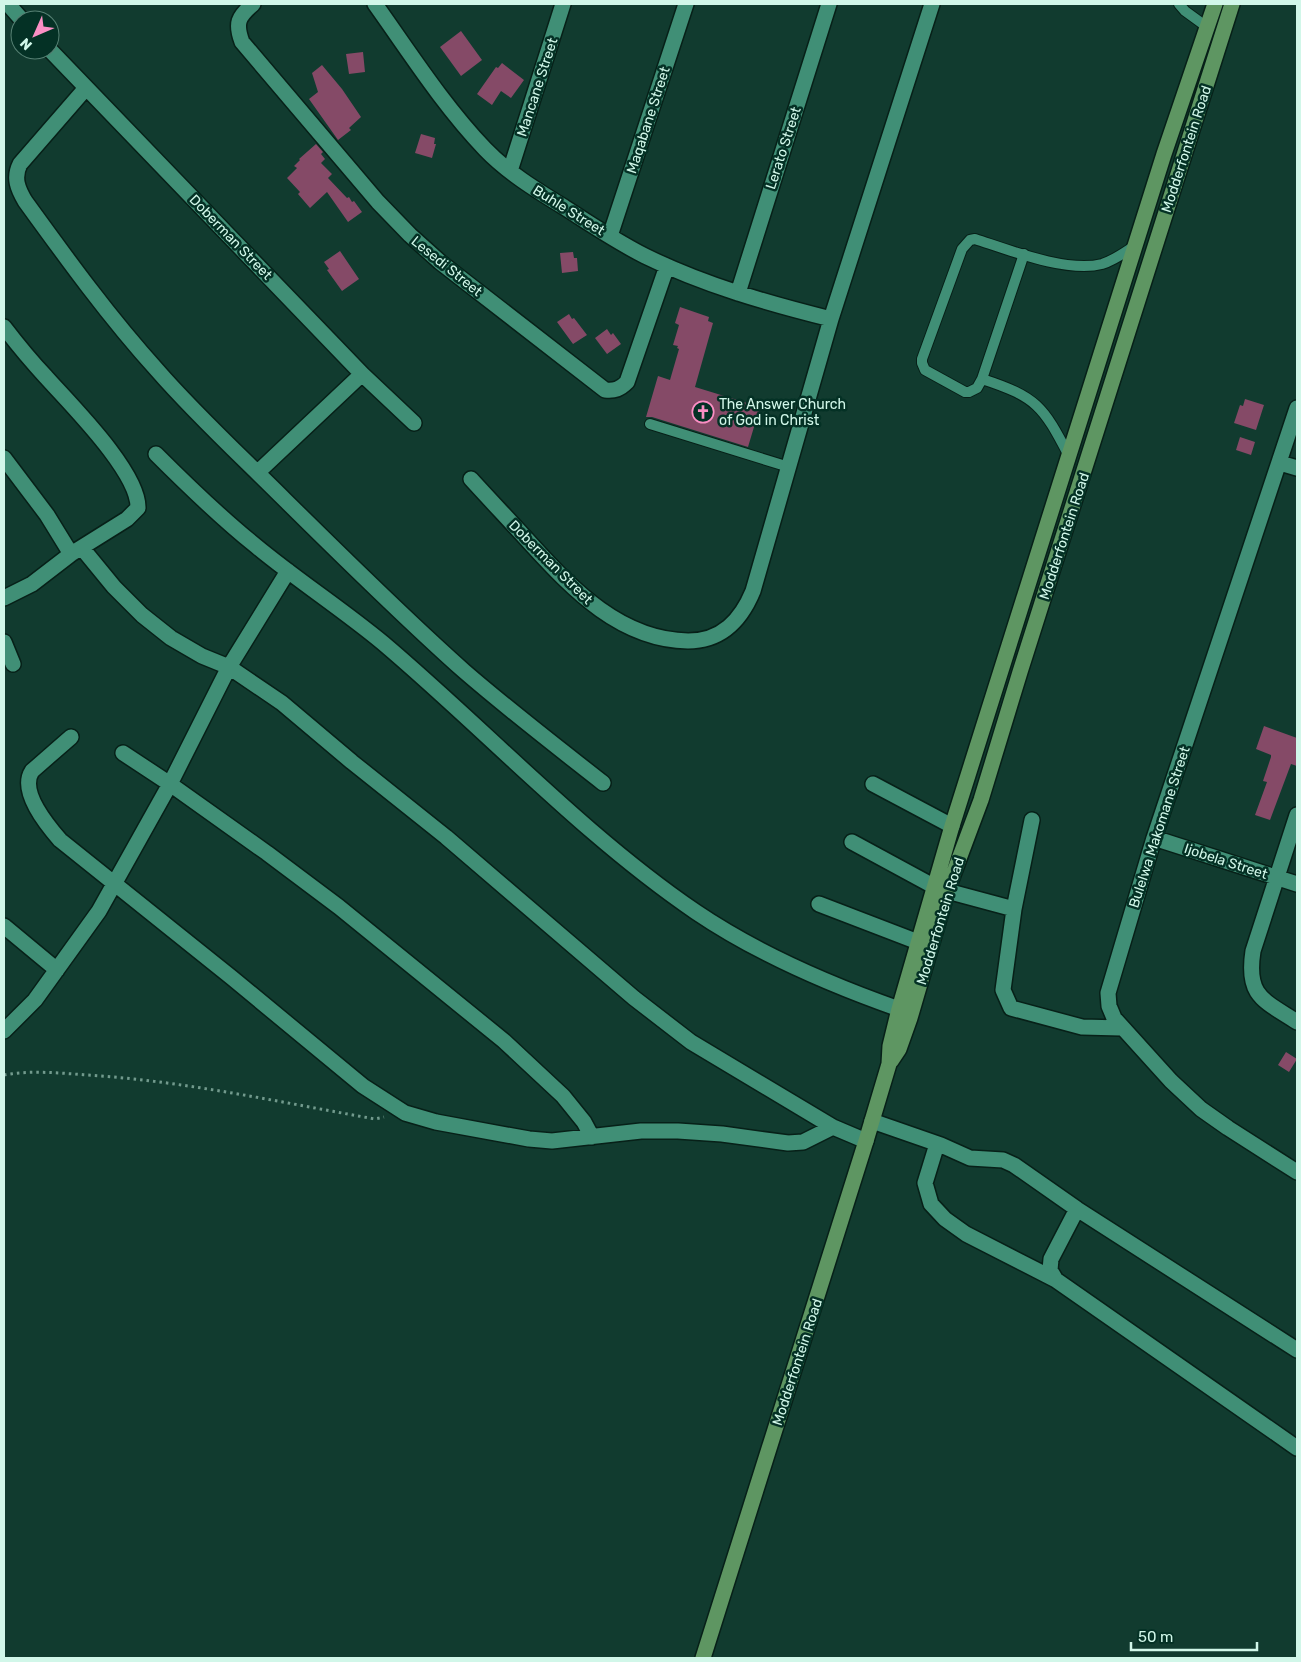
<svg xmlns="http://www.w3.org/2000/svg" width="1301" height="1662" font-family="Rubik,sans-serif">
  <style>
    .building { fill: #854a67 }
    .lines { fill: none; stroke-linecap: round; stroke-linejoin: round }
    .lane-casing { stroke: #072018; stroke-width: 12 }
    .street-casing { stroke: #072018; stroke-width: 18 }
    .secondary-casing { stroke: #072018; stroke-width: 18 }
    .path { stroke: #729a8d; stroke-width: 3; stroke-dasharray: 2.5 4; stroke-linecap: butt }
    .lane { stroke: #408f76; stroke-width: 10 }
    .street { stroke: #408f76; stroke-width: 15 }
    .secondary { stroke: #5e9662; stroke-width: 15 }
    .labels { text-anchor: middle; stroke-width: 5; stroke-linejoin: round; paint-order: stroke }
    .street-label { font-size: 14px; fill: #d1f7e9; stroke: #043125 }
    .poi-label { font-size: 14px; fill: #d1f7e9; stroke: #043125; text-anchor: start }
  </style>
  <rect width="100%" height="100%" fill="#113b2f"/>
  <path class="building" d="M461,31L482,60L461,76L440,47Z
    M363,52L365,72L349,74L346,54Z
    M502,63L524,80L511,98L501,91L492,105L477,94L496,67L498,68Z
    M322,65L342,89L361,117L349,128L351,130L338,140L309,99L318,92L312,73Z
    M421,134L435,138L434,144H436L432,158L415,153Z
    M316,144L323,152L321,154L325,159L321,163L332,174L328,178L347,198L349,197L352,202L354,201L362,212L348,222L327,192L310,208L298,194L300,192L287,178L297,168L294,166L300,160L299,159Z
    M340,251L359,279L342,291L327,270L329,269L324,262Z
    M573,252L574,258H577L578,271L562,273L560,253Z
    M680,307L709,317L708,321L713,323L695,387L760,407L748,447L652,417H646L658,376L670,380L679,349L677,348L678,346L673,345L679,325L675,323Z
    M569,314L572,319L574,318L587,335L573,344L557,322Z
    M607,329L611,335L613,333L621,344L607,354L595,338Z
    M1245,399L1264,405L1256,430L1234,423L1240,405L1243,406Z
    M1240,437L1255,442L1251,455L1236,450Z
    M1264,726L1297,738V766L1291,764L1270,820L1255,815L1267,782L1263,781L1271,757V755L1256,749Z
    M1286,1052L1297,1059L1289,1072L1278,1065Z"/>
  <g class="lines">
    <g class="lane-casing">
      <path id="lane" d="M1179,4L1185,11L1207,27
        M1024,254L982,379L977,388L969,392H965L925,370L922,363V359L962,249L970,240L975,239C1009,250 1067,273 1102,264C1115,260 1125,252 1136,245
        M982,379C1037,397 1043,406 1069,456
        M650,424L789,467"/>
    </g>
    <g class="street-casing">
      <path id="street" d="M8,4L22,20
        M253,4C238,17 235,23 242,42L378,202L410,235L440,262L605,390C615,391 620,389 627,382L667,266
        M375,4C410,53 443,105 485,149C507,172 536,190 564,207C590,224 617,242 645,256C704,285 767,303 831,319
        M50,50L362,374L414,423
        M86,88L20,164C13,178 18,189 25,201C67,259 109,317 157,370C197,416 242,457 285,500C344,558 402,616 464,671C509,710 556,746 603,783
        M510,171L563,4
        M610,236L686,4
        M738,293L829,4
        M4,327C17,344 31,361 46,377C70,404 139,472 138,508L127,519L71,554L32,584L4,598
        M1297,408L1154,838L1108,993L1109,1006L1114,1018L1171,1081L1201,1109L1228,1128L1297,1172
        M156,454C188,486 221,518 256,546C297,580 342,609 383,643C487,731 583,835 696,912C758,954 828,984 899,1009
        M4,458L47,515L71,554
        M1280,463L1297,468
        M258,472L362,374
        M471,479C491,501 511,522 531,544C573,590 621,640 688,641C722,641 741,620 753,591L831,319L932,4
        M82,548L114,587L142,615L171,638L202,656L229,667L282,703L352,762L446,837L634,998L691,1042L833,1127L866,1141
        M4,642L13,664
        M71,737L32,771C19,791 47,825 60,840L231,977L363,1086L405,1113L436,1122L529,1139L552,1141L641,1131H678L722,1134L788,1143L803,1142L833,1127
        M123,753L170,784L267,853L339,907L504,1041L563,1096L584,1122L592,1137
        M873,784L952,826
        M1297,815L1253,951C1246,996 1263,1000 1297,1022
        M1032,820L1014,909L1003,990L1011,1008L1082,1027L1121,1028
        M1154,838L1297,884
        M852,842L935,887
        M947,891L1014,909
        M819,904L918,942
        M4,926L57,970
        M4,1031L35,1000L99,911L170,784L229,667L288,571
        M872,1121L941,1145L970,1158L1003,1160L1014,1165L1077,1209L1297,1350
        M937,1144L925,1183L931,1204L945,1219L966,1234L1056,1280
        M1077,1209L1051,1259L1050,1270L1056,1280L1297,1448"/>
    </g>
    <g class="secondary-casing">
      <path id="secondary" d="M891,1061L899,1049L910,1018L947,891L981,800L1020,672L1232,4
        M703,1658L866,1141L889,1064L890,1046L899,1009L952,826L1164,154L1215,4"/>
    </g>
    <path class="path" d="M4,1075C31,1070 59,1073 87,1075C184,1081 279,1102 375,1119L384,1117"/>
    <use href="#lane" class="lane"/>
    <use href="#street" class="street"/>
    <use href="#secondary" class="secondary"/>
  </g>
  <defs>
    <g id="church-ring" transform="scale(1.125)"><circle r="9.5" fill="#043125" stroke="#fb8fc4" stroke-width="1.5"/><path d="M-1.2-6h2.4v3.5h3.3v2.4h-3.3V6h-2.4V-.1h-3.3v-2.4h3.3Z" fill="#fb8fc4"/></g>
  </defs>
  <g fill-rule="evenodd">
    <use href="#church-ring" x="703" y="412"/>
  </g>
  <g class="labels">
    <g class="street-label">
      <text transform="translate(537 87) rotate(-72)" y="5">Mancane Street</text>
      <text transform="translate(648 120) rotate(-72)" y="5">Maqabane Street</text>
      <text transform="translate(783 148) rotate(-72)" y="5">Lerato Street</text>
      <text transform="translate(1186 149) rotate(-72)" y="5">Modderfontein Road</text>
      <text transform="translate(569 210) rotate(32)" y="5">Buhle Street</text>
      <text transform="translate(231 237) rotate(46)" y="5">Doberman Street</text>
      <text transform="translate(447 266) rotate(39)" y="5">Lesedi Street</text>
      <text transform="translate(1064 536) rotate(-72)" y="5">Modderfontein Road</text>
      <text transform="translate(551 562) rotate(45)" y="5">Doberman Street</text>
      <text transform="translate(1159 827) rotate(-72)" y="5">Bulelwa Makomane Street</text>
      <text transform="translate(1226 861) rotate(18)" y="5">Ijobela Street</text>
      <text transform="translate(940 921) rotate(-73)" y="5">Modderfontein Road</text>
      <text transform="translate(797 1362) rotate(-72)" y="5">Modderfontein Road</text>
    </g>
    <g class="poi-label">
      <text x="719" y="409">The Answer Church<tspan x="719" dy="16">of God in Christ</tspan></text>
    </g>
  </g>
  <rect width="1301" height="1662" fill="none" stroke="#d1f7e9" stroke-width="10"/>
  <g transform="translate(35 35) rotate(225)"><circle r="24" fill="#043125" stroke="#568073"/>
  <path d="M0-4L9 19L0 12L-9 19Z" fill="#fb8fc4"/>
  <text y="-8" font-size="14" font-weight="bold" text-anchor="middle" fill="#d1f7e9">N</text>
  </g>
  <path d="M1131 1642v8h126v-8" fill="none" stroke="#d1f7e9" stroke-width="2.5"/>
  <text x="1138" y="1642" font-size="15" fill="#d1f7e9" stroke="#043125" stroke-width="4" paint-order="stroke">50 m</text>
</svg>
